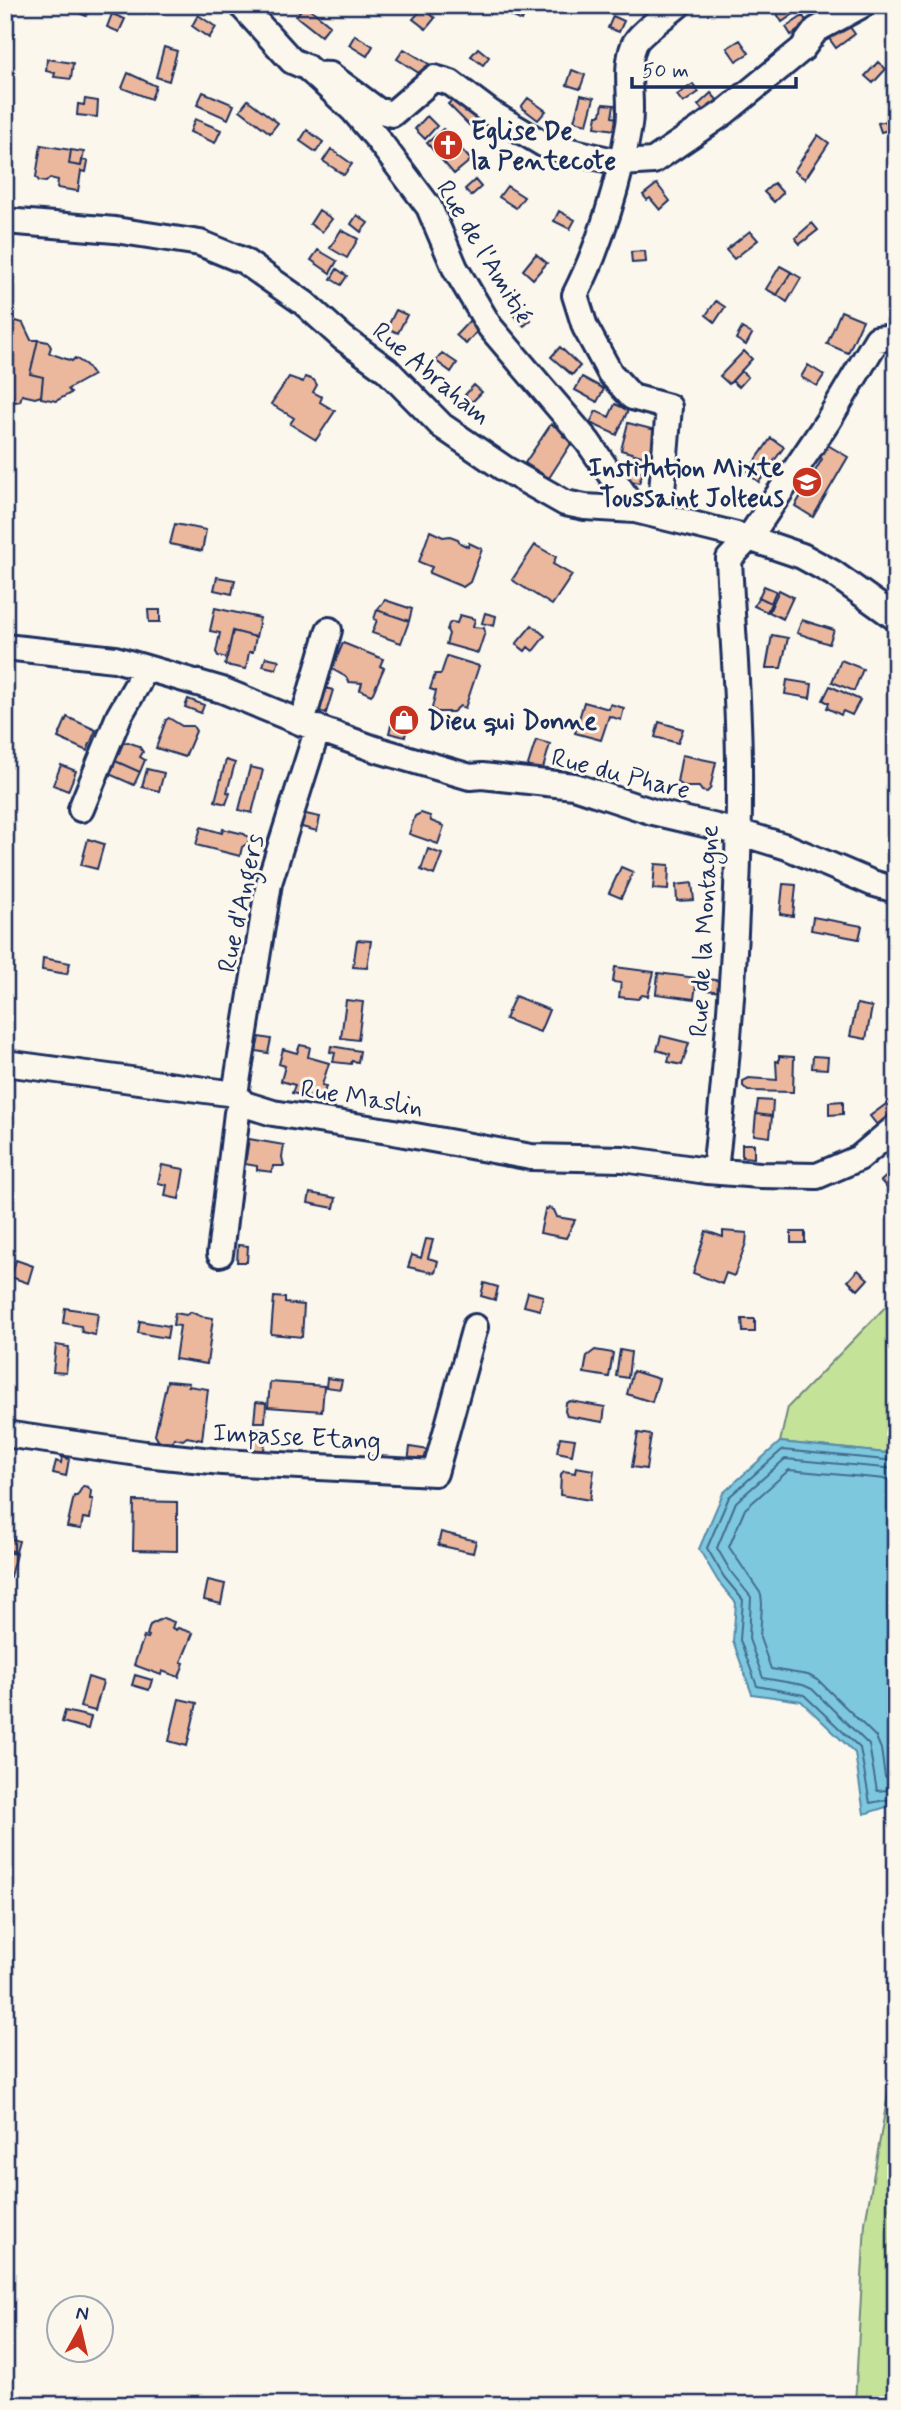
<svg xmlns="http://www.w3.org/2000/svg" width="901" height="2410" font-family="Mynerve,sans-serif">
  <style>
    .green { fill: #c5e299; stroke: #70887c; stroke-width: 2 }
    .water { fill: #7ec8de; stroke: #568bab; stroke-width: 2 }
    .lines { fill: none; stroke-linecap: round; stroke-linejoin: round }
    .shore { stroke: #436c91; stroke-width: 2 }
    .building { fill: #ebb89e; stroke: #1b2f5e; stroke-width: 2 }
    .street-casing { stroke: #1b2f5e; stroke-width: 30 }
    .street { stroke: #fbf7ec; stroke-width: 24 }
    .labels { text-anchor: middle; stroke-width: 6; stroke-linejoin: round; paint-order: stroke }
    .poi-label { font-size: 26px; font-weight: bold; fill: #1b2f5e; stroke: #fbf7ec; text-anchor: start }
    .street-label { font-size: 26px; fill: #1b2f5e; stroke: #fbf7ec }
  </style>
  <rect width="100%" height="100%" fill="#fbf7ec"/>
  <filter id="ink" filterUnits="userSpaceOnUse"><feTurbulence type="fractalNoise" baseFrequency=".0143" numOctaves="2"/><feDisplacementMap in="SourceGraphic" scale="14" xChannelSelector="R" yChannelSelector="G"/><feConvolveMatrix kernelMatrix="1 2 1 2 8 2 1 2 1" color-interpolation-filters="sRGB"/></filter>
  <g filter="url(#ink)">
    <path class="green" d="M896,1296V1454L780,1442L788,1407Z
      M896,2050V2405H855L865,2223Z"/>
    <path class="water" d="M780,1442L896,1454V1804L864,1814L855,1753L801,1701L752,1694L733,1641L736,1603L718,1581L699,1549L723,1493Z"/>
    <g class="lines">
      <path class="shore" d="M896,1461L782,1450L729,1497L707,1548L724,1577L743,1600L740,1640L757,1686L804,1695L860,1748L870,1803L896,1798
        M896,1469L785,1459L736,1502L717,1548L731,1572L751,1597L749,1639L763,1678L803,1685L812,1689L869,1745L877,1791L896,1789
        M896,1480L789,1470L745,1509L729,1547L761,1594L762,1604L760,1638L771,1669L808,1675L819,1681L876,1737L881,1749L885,1777L896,1779"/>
    </g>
    <path class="building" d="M74,5H92L86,16L72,10Z
      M305,5L330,25L321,36L296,16Z
      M516,5L528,8L522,21L511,16Z
      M786,5H789L795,13L782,22L776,12Z
      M423,8L435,18L426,29L413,19Z
      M112,14L125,19L119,32L107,27Z
      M198,15L216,27L209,38L192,26Z
      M613,16L624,21L619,32L608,28Z
      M803,16L808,24L791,35L786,27Z
      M847,23L855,34L836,48L828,37Z
      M355,35L373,46L367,56L349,45Z
      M740,40L749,53L736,61L727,48Z
      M164,47L177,51L169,81L156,77Z
      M478,48L489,57L483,65L471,56Z
      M404,49L429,64L422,75L397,59Z
      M47,59L73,63L71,79L54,77L55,73L46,71Z
      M878,62L886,69L873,83L865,76Z
      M572,70L585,75L580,89L567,85Z
      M128,73L156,86L151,99L122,88Z
      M693,84L699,92L683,103L677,95Z
      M203,92L234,105L228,119L197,105Z
      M460,93L480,114L469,125L448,104Z
      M711,93L719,102L706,114L698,105Z
      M581,95L594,98L587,124L574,121Z
      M528,98L546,111L538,120L521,107Z
      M85,99L98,101L97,117L77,115L78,104L84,105Z
      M248,100L278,123L270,133L240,110Z
      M603,104L614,105L612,117L617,118L615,130L595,127L597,115H601Z
      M427,116L437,126L425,139L415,129Z
      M896,116V128L881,132L878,123L892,120L891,117Z
      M195,119L221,130L215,143L190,132Z
      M443,129L471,160L454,174L427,143Z
      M307,130L323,142L316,152L300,141Z
      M818,135L829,143L805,179L794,171Z
      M41,145L71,150L69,164L81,166L82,160L88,161L86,172L81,171L78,191L57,188L58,180L50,178L46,182L39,181L36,177Z
      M331,149L352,164L344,175L323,161Z
      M71,150L84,152L81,166L69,164Z
      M475,180L481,187L471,196L465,189Z
      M774,183L783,193L774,202L764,192Z
      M657,184L670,201L660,210L650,198L647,200L643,195Z
      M507,186L524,197L516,208L499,197Z
      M319,210L332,219L322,232L310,224Z
      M559,211L575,220L570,229L554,221Z
      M357,215L368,223L361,232L351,224Z
      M812,223L818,230L800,244L795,238Z
      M341,230L358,239L347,258L330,248Z
      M750,231L758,240L734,259L726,250Z
      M318,250L337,261L330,273L311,260Z
      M645,251L646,262L632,263L631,252Z
      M536,254L547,263L533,279L523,270Z
      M780,266L791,272L777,295L766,289Z
      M337,269L347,276L341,285L331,279Z
      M791,272L801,278L787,302L777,295Z
      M716,301L725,307L715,322L706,315Z
      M521,309L531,320L524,326L514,316Z
      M396,310L407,315L398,333L387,328Z
      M841,311L863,320L848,353L827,344Z
      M470,320L480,328L466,344L456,335Z
      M16,321L23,323L31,340H38L30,374L43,377L41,396L35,398L22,395L20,401L14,402L6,378L8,374L5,325Z
      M742,328L752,334L746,345L736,339Z
      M38,340L48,342L51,347L49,353L72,361L75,358L86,365L93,375L68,389L71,393L56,401L41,398L43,377L30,374Z
      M560,347L580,366L572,375L551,357Z
      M744,351L752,359L729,384L720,376Z
      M442,353L457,363L451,372L436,361Z
      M808,365L824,375L817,386L801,377Z
      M741,371L748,377L739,387L732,381Z
      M289,377L303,382L305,377L314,380L317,385L313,392L322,397L320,402L335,411L316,440L290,424L294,418L271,404Z
      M582,377L604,389L597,402L575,390Z
      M474,385L482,392L472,402L465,395Z
      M615,404L628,410L617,435L590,423L596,411L609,417Z
      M628,423L659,431L652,459L621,450Z
      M551,424L565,433L563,436L572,442L549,478L525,463Z
      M771,438L784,447L759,482L747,473Z
      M826,444L848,457L813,517L795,506L822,459L819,457Z
      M619,466L643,472L639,483L616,477Z
      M175,524L206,530L202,551L170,544Z
      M430,531L443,537L450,536L458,539L460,543L468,547L469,543L482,549L470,582L463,587L429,573L432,567L419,562Z
      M535,545L556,557L553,564L572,575L552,605L512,580Z
      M217,577L235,580L232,594L214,590Z
      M764,586L776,591L771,603L759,597Z
      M779,590L793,597L783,619L769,612Z
      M759,597L771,603L767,612L754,606Z
      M385,600L412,609L409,621L377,610Z
      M215,608L260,618L256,637L233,631L227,658L218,656L216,652L220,633L210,631Z
      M148,610H160V622H149Z
      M377,610L409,621L401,643L372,633L377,620L374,619Z
      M485,613L496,616L494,626L482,623Z
      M460,615L475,619L473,627L484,628L485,632L478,653L446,644L449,634L447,630L449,624L452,622L457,623Z
      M802,620L834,630L829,644L797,633Z
      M532,625L545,636L533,651L528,647L525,651L516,644Z
      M233,631L256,637L253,652H249L246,669L225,665Z
      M772,635L788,638L781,668H766Z
      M343,643L383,659L380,666L384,668L373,693L371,695L360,690L362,683L349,682L346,677L332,669Z
      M447,656L479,666L465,708L460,706L453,712H437L432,708L436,691L430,689L435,674H441Z
      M266,657L279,660L276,669L263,666Z
      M841,660L863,669L854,691L832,682Z
      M787,680L812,684L810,698L785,694Z
      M830,686L860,700L852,715L843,711L841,715L827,708L829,703L823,700Z
      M325,688L333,690L326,713L318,711Z
      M188,699L204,705L201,713L185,707Z
      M584,702L609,709L610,704L624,708L621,720L609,716L601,740L575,733Z
      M67,717L96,730L87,751L58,738Z
      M169,718L182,726H193L196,731L185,757L156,748L166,720Z
      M393,718L408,722L405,737L389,733Z
      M659,722L683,729L678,743L655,737Z
      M536,740L550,744L542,772L527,768Z
      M128,742L139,746L143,752L140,757L145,760L140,772L113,760L118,748L120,749L123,743Z
      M682,755L716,762L710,789L707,792L702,791L699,787H686L677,782Z
      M113,760L140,772L134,785L107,773Z
      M226,760L235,763L227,792L230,793L226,804L215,801Z
      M61,765L76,771L68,791L53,785Z
      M250,767L263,770L252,813L239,810Z
      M147,769L164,773L159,791L142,787Z
      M301,813L320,817L317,831L298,826Z
      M421,813L430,816L431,821L444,826L438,844L409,834L415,816Z
      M201,827L222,833L223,829L244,834L249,838L248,843L242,847L240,856L196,845Z
      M88,839L104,844L97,869L81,865Z
      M428,849L442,854L434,875L421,870Z
      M655,864L669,865L668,890L653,889Z
      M621,867L633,872L621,898L609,893Z
      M692,883L694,900L677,901L676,885Z
      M783,884L796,885L793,916L780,914Z
      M813,917L862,926L859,939L811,930Z
      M357,940L371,941L367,968L353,967Z
      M43,958L70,963L67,974L42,970Z
      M615,967L654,972L648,996L642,995L638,999L619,997L621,983L613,982Z
      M658,973L697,978L694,999L656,994Z
      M708,979L729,982L728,993L706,990Z
      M515,996L549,1010L540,1032L505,1019Z
      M346,1000L363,1002L358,1040L341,1038Z
      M857,1004L872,1007L866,1039L850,1036Z
      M661,1036L689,1043L682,1065L668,1062L670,1054L657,1050Z
      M259,1037L271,1039L268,1053L256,1051Z
      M300,1045L310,1047L308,1057L329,1063L322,1085L326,1086L322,1100L292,1093L295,1085L281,1081L285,1066L279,1064L283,1049L297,1053Z
      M331,1046L360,1051L358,1062L352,1061L351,1064L333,1062L335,1053L330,1052Z
      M779,1056L794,1057L793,1092L748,1091L743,1086V1081L749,1078L777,1080L776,1061L779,1062Z
      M813,1056L828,1057L827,1069L812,1068Z
      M758,1100L773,1101L772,1116L756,1114Z
      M843,1101V1114L829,1115V1102Z
      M889,1102L896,1112L878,1126L870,1116Z
      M756,1114L772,1116L770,1137L754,1135Z
      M249,1139L284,1145L282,1157L284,1166H273L272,1172L257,1170V1166L245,1164Z
      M742,1144H754V1158L742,1157Z
      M162,1165L184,1169L179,1199L165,1196L167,1185L158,1183Z
      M889,1174L896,1182V1198L881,1181Z
      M310,1193L336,1198L334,1208L308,1203Z
      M549,1208L554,1210L557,1217L575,1220L566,1238L540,1233L545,1210Z
      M706,1231L723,1237V1231L747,1233L746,1243L734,1276L726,1273L722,1284L693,1273Z
      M791,1232H805V1243H791Z
      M426,1239L433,1240L428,1258L438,1261L435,1273L408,1267L412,1255L421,1258Z
      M238,1245L248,1246L247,1262H237Z
      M16,1260L33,1266L28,1283L11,1277Z
      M858,1270L868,1279L858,1290L848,1281Z
      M484,1283L498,1287L495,1300L481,1296Z
      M528,1292L543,1296L540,1310L524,1306Z
      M274,1297L285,1298V1303L304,1305L302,1337L271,1334Z
      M65,1308L98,1313L95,1335L82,1332L81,1326L63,1323Z
      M191,1312L200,1316L213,1318L207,1364L175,1359L180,1326L173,1325L175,1313L186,1315Z
      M742,1319H755V1332H743Z
      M140,1321L169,1326L167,1338L138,1333Z
      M56,1345L69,1347L66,1373L53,1372Z
      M595,1350L613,1353L609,1377L584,1373L587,1356Z
      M620,1350L631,1352L628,1378L616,1376Z
      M633,1371L659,1379L652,1402L627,1394Z
      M327,1378L342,1380L340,1389L326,1387Z
      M167,1381L189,1383L188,1386L208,1389L202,1440L187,1437L183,1440L174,1438L171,1443L159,1442L155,1435Z
      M270,1382L324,1386L322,1411L268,1407Z
      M570,1401L605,1407L603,1422L567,1416L565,1411L566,1403Z
      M256,1402L266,1403L265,1422H254Z
      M253,1428L266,1429L264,1451L251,1449Z
      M638,1433L651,1435L646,1469L632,1467Z
      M560,1437L575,1439L572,1455L557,1452Z
      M410,1447L429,1450L426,1463L408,1462Z
      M62,1457L69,1459L66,1476L53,1473L56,1461L61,1463Z
      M576,1467L594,1470L590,1500L560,1495L561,1474L564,1471L575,1473Z
      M83,1486L88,1487L91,1491L90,1499H93L90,1519L83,1518L81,1529L67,1527L74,1496H77Z
      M134,1501L177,1502V1551L133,1550Z
      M441,1532L476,1541L473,1553L438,1545Z
      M8,1538L19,1541L16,1552L5,1549Z
      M5,1552L16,1554L5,1595L8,1596L5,1606Z
      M208,1580L225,1584L221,1604L204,1600Z
      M163,1618L174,1622L172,1628L176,1630L178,1628L193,1633L181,1662L184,1663L179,1677L162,1671L161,1675L134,1665L144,1637L148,1638L149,1636L147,1635L150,1625Z
      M135,1675L152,1680L149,1690L132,1685Z
      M88,1677L103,1682L95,1711L80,1707Z
      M179,1699L197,1703L187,1746L169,1741Z
      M65,1711L91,1717L88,1729L62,1722Z"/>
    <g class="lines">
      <g class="street-casing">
        <path id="street" d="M241,5L292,61L306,67L314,74L353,110L376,137L429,207L455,268L490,327L588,442L635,510
          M314,74L330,75L377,110L392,114L434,78L451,83L491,113L545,145L622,163L653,161L725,112L802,49L816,30L862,5
          M5,221L115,230L200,243L244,261L304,303L343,338L387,370L442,426L505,469L565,503L585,507L635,510L749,538L802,556L833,573L896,618
          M660,515L669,407L632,397L610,373L585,327L575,295C600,246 620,180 629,125C633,100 624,70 634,45C638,34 668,14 678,5
          M5,647L115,659L222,690L302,723L375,749L470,777L482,776L574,786L653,812L738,832L787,847L872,883L896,890
          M302,723L329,630
          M81,809L119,716L138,683L141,667
          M5,1063L235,1094L244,1104L273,1113L388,1131L531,1157L623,1159L707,1171L760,1175L817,1176L859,1158L896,1127
          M235,1094L269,883L318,728
          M715,1171C730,1037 740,902 739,767C739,698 732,628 729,559L749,538L828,421L877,339L896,337
          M220,1254L237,1113L244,1104
          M5,1434L145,1454L222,1462L435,1473L475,1327"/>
      </g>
      <use href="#street" class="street"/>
    </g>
  </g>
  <defs>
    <g id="church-disc" transform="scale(1.575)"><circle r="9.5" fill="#c8321e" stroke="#fbf7ec"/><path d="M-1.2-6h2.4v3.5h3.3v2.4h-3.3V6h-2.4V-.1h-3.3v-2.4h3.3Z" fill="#fff"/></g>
    <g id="school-disc" transform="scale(1.575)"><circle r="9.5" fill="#c8321e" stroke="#fbf7ec"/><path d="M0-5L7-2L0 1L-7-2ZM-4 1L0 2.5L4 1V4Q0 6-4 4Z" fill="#fff"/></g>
    <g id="shop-disc" transform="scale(1.575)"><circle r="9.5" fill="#c8321e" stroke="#fbf7ec"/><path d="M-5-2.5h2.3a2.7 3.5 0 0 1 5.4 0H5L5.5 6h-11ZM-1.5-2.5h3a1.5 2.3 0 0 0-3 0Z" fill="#fff"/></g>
  </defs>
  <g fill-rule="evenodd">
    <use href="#church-disc" x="448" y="145"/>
    <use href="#school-disc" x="807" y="482"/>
    <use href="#shop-disc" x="404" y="720"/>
  </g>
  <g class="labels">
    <g class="poi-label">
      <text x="471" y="139">Eglise De<tspan x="471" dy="30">la Pentecote</tspan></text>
      <text x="784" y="476" text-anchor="end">Institution Mixte<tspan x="784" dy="30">Toussaint Jolteus</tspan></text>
      <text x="427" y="729">Dieu qui Donne</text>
    </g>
    <g class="street-label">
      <text transform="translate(485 251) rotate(59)" y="9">Rue de l'Amitié</text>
      <text transform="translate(432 373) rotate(40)" y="9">Rue Abraham</text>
      <text transform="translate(621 773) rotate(14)" y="9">Rue du Phare</text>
      <text transform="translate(240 903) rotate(-78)" y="9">Rue d'Angers</text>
      <text transform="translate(703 931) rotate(-87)" y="9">Rue de la Montagne</text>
      <text transform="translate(362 1097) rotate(9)" y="9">Rue Maslin</text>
      <text transform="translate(297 1436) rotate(3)" y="9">Impasse Etang</text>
    </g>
  </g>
  <rect width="901" height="2410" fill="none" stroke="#fbf7ec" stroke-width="28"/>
  <rect x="14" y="14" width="873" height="2382" fill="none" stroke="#1b2f5e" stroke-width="2.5" filter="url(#ink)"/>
  <g transform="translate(80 2329) rotate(8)"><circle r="33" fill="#fbf7ec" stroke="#a1a7b3" stroke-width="2"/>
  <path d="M0-5L12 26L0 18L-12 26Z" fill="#c8321e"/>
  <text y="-10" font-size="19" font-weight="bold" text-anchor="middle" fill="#1b2f5e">N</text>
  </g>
  <path d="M632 77v10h164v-10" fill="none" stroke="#1b2f5e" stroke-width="3.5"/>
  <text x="642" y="77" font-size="21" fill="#1b2f5e" stroke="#fbf7ec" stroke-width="5" paint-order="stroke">50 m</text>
</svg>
